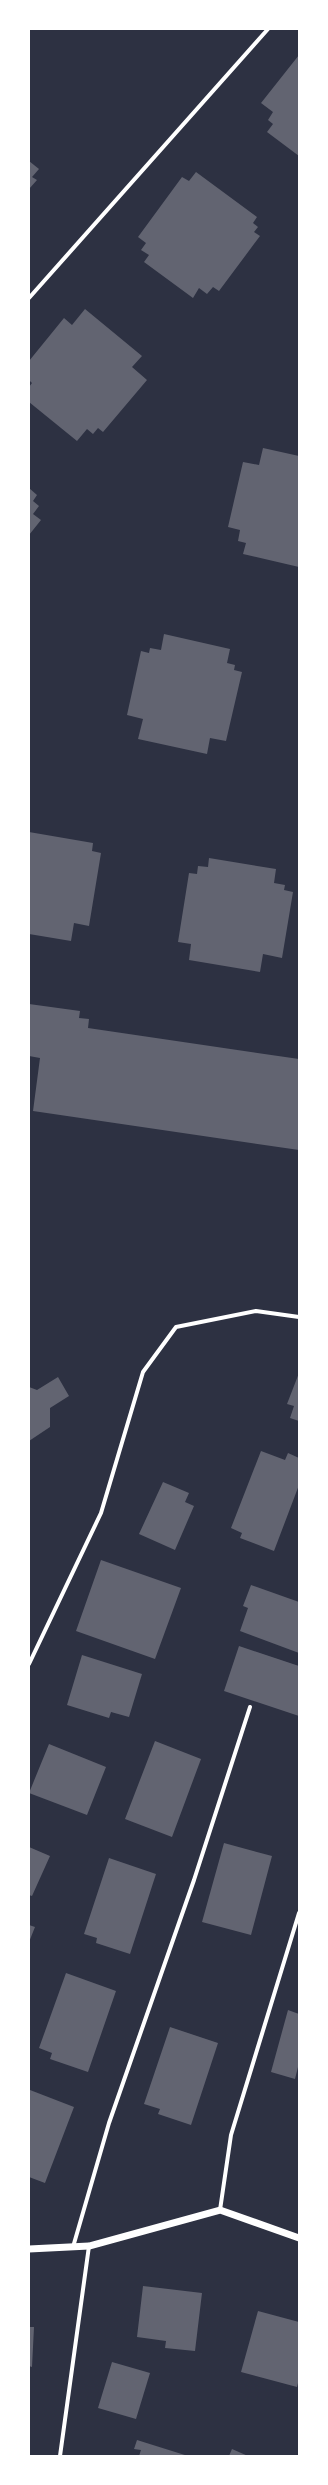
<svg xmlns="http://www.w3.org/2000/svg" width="328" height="2485" font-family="'Public Sans',sans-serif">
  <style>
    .building { fill: #626471 }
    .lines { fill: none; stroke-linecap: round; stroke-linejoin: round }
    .minor { stroke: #fff; stroke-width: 4 }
    .tertiary { stroke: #fff; stroke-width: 7 }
  </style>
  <rect width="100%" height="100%" fill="#2d3142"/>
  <path class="building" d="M299,55V156L267,132L273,124L268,120L273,112L261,103Z
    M29,161L39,169L32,177L37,180L29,189Z
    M196,172L257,217L253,223L258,227L254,232L260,236L219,291L213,287L207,294L199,288L193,298L144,262L149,255L141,250L146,243L138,237L182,177L189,181Z
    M85,309L142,356L132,367L147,380L103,432L98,428L93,434L87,429L77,441L29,402V387L32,383L29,380V361L64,318L72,325Z
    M263,448L299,456V567L243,554L246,543L238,541L240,530L228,527L243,462L259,465Z
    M29,488L37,495L33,501L39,506L33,514L41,520L29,535Z
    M164,634L230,649L227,663L235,665L234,670L242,672L226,741L210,738L207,754L138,739L143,719L127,715L141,651L149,653L150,648L161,650Z
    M29,832L93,843L92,851L101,853L89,926L74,923L71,941L29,934Z
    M209,858L276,869L274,883L285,885L284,890L293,892L282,958L263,954L260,972L189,960L191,944L178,942L189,873L197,874L198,866L208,867Z
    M29,1004L80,1011L79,1018L89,1019L88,1028L299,1059V1150L33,1111L40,1058L29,1056Z
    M299,1373V1421L290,1418L294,1406L287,1404Z
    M58,1377L69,1396L50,1408V1427L29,1441V1387L37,1390Z
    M261,1451L285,1460L288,1453L299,1458V1485L274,1551L240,1538L242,1533L231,1528Z
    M163,1482L189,1493L185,1502L194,1506L175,1550L139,1534Z
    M101,1560L181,1588L155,1659L76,1631Z
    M251,1585L299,1602V1653L240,1631L248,1608L243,1606Z
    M239,1646L299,1666V1716L224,1691Z
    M82,1655L142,1674L129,1717L111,1712L109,1718L67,1705Z
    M155,1741L201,1759L172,1837L125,1819Z
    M49,1744L106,1767L87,1815L29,1793Z
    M224,1843L272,1856L251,1935L202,1922Z
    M29,1847L50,1856L32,1896L29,1895Z
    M109,1858L156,1874L130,1954L96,1943L97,1938L84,1934Z
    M29,1925L35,1927L29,1942Z
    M66,1973L116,1991L88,2072L50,2059L52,2053L39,2048Z
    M288,2010L299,2014V2063L295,2079L271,2072Z
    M170,2027L218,2043L191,2125L158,2114L160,2109L144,2104Z
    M30,2090L74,2107L45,2183L29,2177Z
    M143,2286L202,2293L195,2351L165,2348L166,2341L137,2337Z
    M258,2311L299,2322V2379L297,2387L241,2372Z
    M29,2327H34L32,2367L29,2366Z
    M112,2362L150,2373L136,2419L98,2408Z
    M137,2440L188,2456H139L141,2450L134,2449Z
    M232,2449L248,2456H229Z"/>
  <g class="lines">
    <path class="minor" d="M29,298L268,29
      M29,1664L101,1513L143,1372L176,1327L256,1311L299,1317
      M220,2210L231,2135L299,1913
      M73,2247L109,2123L194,1880L250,1707
      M60,2456L89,2246"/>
    <path class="tertiary" d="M29,2249L89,2246L220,2210L299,2238"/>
  </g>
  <rect width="328" height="2485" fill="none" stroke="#ffffff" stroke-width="60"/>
</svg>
